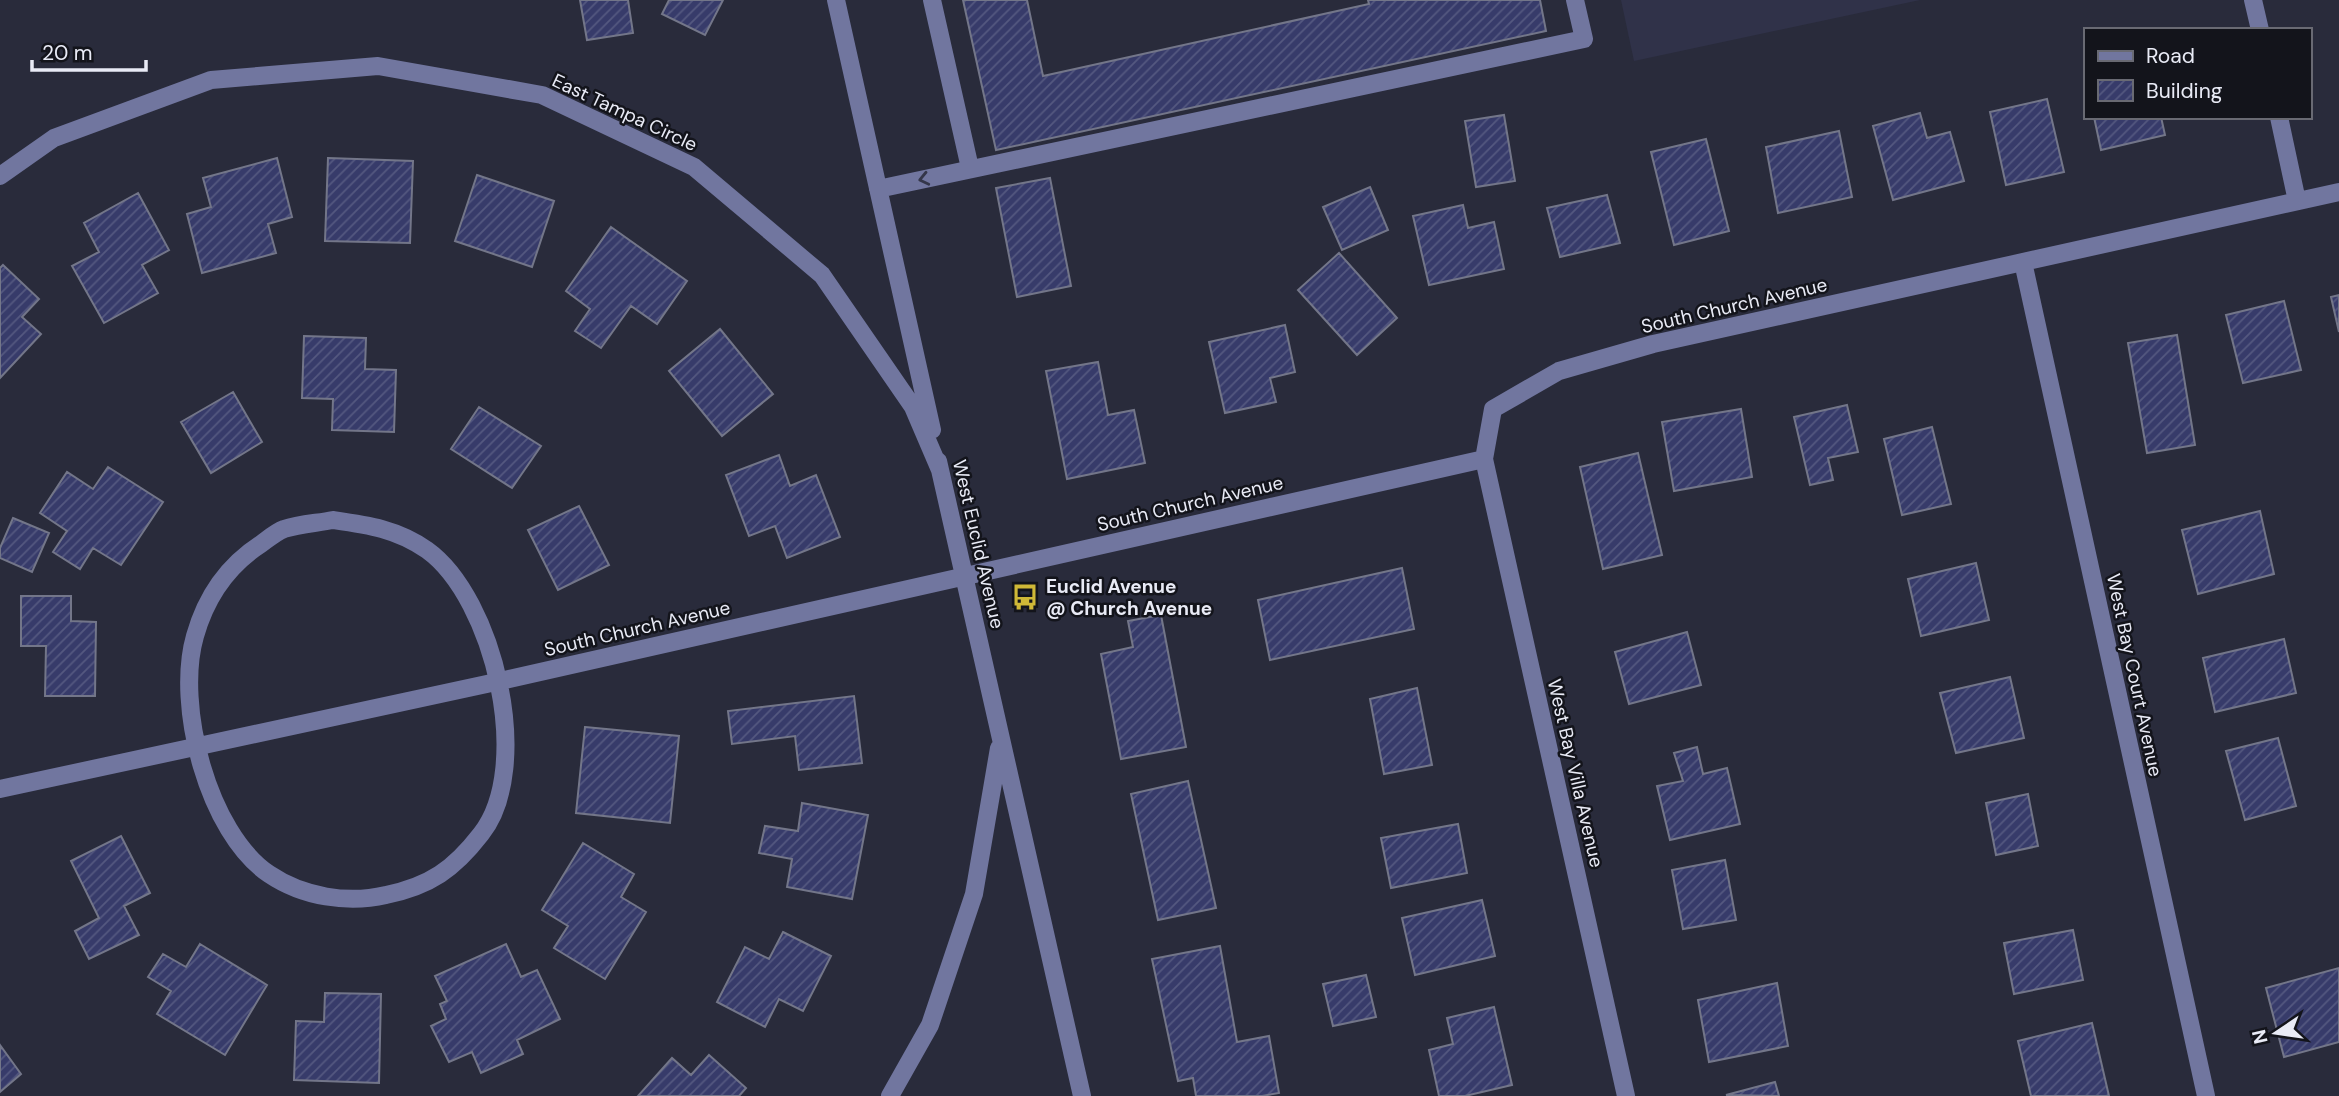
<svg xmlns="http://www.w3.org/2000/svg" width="2339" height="1096" font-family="'DM Sans',sans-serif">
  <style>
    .built { fill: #303249 }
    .building { fill: url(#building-hatch); stroke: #737689; stroke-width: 2 }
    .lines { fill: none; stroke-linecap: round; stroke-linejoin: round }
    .minor { stroke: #71769f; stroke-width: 18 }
    .oneway { stroke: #343649 }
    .labels { text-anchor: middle; stroke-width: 5; stroke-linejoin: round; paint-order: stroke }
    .street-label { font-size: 19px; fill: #e9ebf6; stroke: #13141b }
    .poi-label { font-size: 19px; font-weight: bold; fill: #e9ebf6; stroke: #13141b; text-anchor: start }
  </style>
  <defs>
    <pattern id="building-hatch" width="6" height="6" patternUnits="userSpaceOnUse" patternTransform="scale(1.75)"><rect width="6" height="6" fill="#373b6a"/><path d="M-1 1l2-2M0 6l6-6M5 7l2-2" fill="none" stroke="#545880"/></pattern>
  </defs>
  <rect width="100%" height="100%" fill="#292b3b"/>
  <path class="built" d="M1621,0H1920L1634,61Z"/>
  <path class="building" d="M580,0H628L633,33L587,40Z
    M669,0H723L705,35L662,14Z
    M963,0H1027L1043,76L1369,4L1368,0H1540L1546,31L996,150Z
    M2047,99L2064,172L2006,185L1990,112Z
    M1920,113L1927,138L1950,132L1964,181L1893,200L1873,126Z
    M1504,115L1515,181L1476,187L1465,121Z
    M2094,117H2161L2165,135L2101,150Z
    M1839,131L1852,197L1778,213L1766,147Z
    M1706,139L1729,231L1674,245L1651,152Z
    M277,158L292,217L268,224L276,253L202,273L187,214L211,207L203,178Z
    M328,158L413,161L410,243L325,241Z
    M477,175L554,201L532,267L455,241Z
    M1050,178L1071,286L1017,297L996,188Z
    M1370,187L1388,230L1342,250L1323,207Z
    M138,193L169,250L142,265L158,293L104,323L72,266L99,252L84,223Z
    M1607,195L1620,243L1560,257L1547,208Z
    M1463,205L1468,228L1494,222L1504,269L1429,285L1413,216Z
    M611,227L687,281L657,324L631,306L601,348L575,331L590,309L566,291Z
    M1339,253L1397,318L1357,355L1298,290Z
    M3,265L39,299L22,317L41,334L0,378V268Z
    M2339,295V332L2331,297Z
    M2284,301L2301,370L2243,383L2226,315Z
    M1285,325L1295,372L1270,378L1276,402L1225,413L1209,342Z
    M720,329L773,394L722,436L669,371Z
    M2177,335L2195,445L2147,453L2128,343Z
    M304,336L366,338L365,369L396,370L394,432L332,430L333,399L302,398Z
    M1098,362L1108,415L1134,410L1145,463L1067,479L1046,371Z
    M233,392L262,442L211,473L181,422Z
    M1847,405L1858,452L1828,458L1833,480L1810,485L1794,417Z
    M479,407L541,446L512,488L451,449Z
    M1741,409L1752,477L1674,491L1662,422Z
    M1932,427L1951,504L1902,515L1884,439Z
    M1638,453L1662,555L1603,569L1580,467Z
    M779,455L790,486L816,475L840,537L787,558L775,526L749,536L726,475Z
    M108,467L163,502L121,565L93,548L80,569L53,552L67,531L40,513L67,472L93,489Z
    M579,506L609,565L558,590L528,530Z
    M2260,511L2274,574L2198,594L2182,530Z
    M13,518L49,533L32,572L0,558V548Z
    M1976,563L1989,620L1921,636L1908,579Z
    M1402,568L1414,629L1270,660L1258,600Z
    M21,596H71V621L96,622L95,696H45L46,646H21Z
    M1161,615L1186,747L1121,759L1101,654L1133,647L1128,621Z
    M1687,632L1701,685L1629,704L1615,652Z
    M2284,639L2296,693L2215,712L2203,658Z
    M2010,677L2024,738L1956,753L1940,693Z
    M1417,688L1432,765L1384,774L1370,699Z
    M854,696L862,763L799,770L795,736L732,744L728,711Z
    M585,727L679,736L670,823L576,813Z
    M2278,738L2296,806L2245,820L2226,751Z
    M1697,747L1703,774L1727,768L1740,824L1670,840L1657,786L1683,781L1674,753Z
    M1188,781L1216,908L1158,920L1131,794Z
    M2028,794L2038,846L1996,855L1986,803Z
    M802,803L868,815L852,899L787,887L792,859L759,853L765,826L798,831Z
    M1458,824L1467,873L1391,888L1381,838Z
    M121,836L150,893L124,906L139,935L89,959L75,931L99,918L71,861Z
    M583,843L634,874L621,897L646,912L605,979L554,948L568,926L542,910Z
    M1725,860L1736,920L1683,929L1672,870Z
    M1482,900L1495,956L1415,975L1402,918Z
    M2073,930L2083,980L2014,994L2004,943Z
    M783,932L831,956L803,1011L779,999L765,1027L717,1002L745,947L769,959Z
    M200,944L267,985L225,1055L157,1014L171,991L148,977L163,954L186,967Z
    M506,944L521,977L537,970L560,1019L517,1040L523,1054L481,1073L472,1052L449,1062L431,1026L446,1019L440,1004L447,1001L435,976Z
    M1220,946L1237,1042L1269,1036L1279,1093L1262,1096H1196L1193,1078L1178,1081L1152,959Z
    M2339,968V1042L2284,1057L2266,988Z
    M1366,975L1376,1017L1333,1026L1323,984Z
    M1777,983L1788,1046L1709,1062L1698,1000Z
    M325,993L381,994L379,1083L294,1080L296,1021L324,1022Z
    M1494,1007L1512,1085L1465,1096H1439L1429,1050L1453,1044L1447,1018Z
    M2092,1023L2109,1096H2031L2018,1041Z
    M0,1045L21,1074L0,1092Z
    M709,1055L746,1088L739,1096H638L672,1058L691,1075Z
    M1775,1082L1779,1096L1726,1095Z"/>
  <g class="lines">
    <path class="minor" d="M836,0L932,430
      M932,0L970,168
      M2253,0L2260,30
      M2279,117L2297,201
      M0,176L54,138L211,80L378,66L542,95L694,167L822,275L913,407L940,470
      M878,189L1584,39L1575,0
      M2023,262L2206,1096
      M938,461L1082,1096
      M333,520C368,525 397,529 427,550C494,598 534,767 481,834C454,869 430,886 386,895C348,904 303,897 269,874C208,833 175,705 195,636C206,597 227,566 261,544C268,539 276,532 284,529C299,524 318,523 333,520Z
      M0,789L496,682L1484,459
      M890,1096L930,1025L974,894L999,748
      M1626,1096L1484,459L1493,409L1559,371L1653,344L2339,192"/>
  </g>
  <defs><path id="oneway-chevron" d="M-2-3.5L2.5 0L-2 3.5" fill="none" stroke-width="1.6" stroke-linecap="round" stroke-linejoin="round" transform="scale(1.75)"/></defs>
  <use class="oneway" href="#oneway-chevron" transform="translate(924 179) rotate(167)"/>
  <defs>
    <g id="bus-bare" transform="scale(2.1)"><path d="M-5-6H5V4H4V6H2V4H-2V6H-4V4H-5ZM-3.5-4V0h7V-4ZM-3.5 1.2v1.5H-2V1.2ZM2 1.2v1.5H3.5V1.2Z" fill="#cfb837" stroke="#13141b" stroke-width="2.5" paint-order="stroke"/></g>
  </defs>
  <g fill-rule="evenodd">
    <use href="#bus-bare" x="1025" y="597"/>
  </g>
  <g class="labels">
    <g class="street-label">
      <text transform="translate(625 112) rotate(25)" y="7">East Tampa Circle</text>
      <text transform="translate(1734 305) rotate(-13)" y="7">South Church Avenue</text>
      <text transform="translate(1190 503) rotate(-13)" y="7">South Church Avenue</text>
      <text transform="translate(979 544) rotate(77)" y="7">West Euclid Avenue</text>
      <text transform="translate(637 628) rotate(-13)" y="7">South Church Avenue</text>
      <text transform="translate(2135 675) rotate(78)" y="7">West Bay Court Avenue</text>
      <text transform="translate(1576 773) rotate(77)" y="7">West Bay Villa Avenue</text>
    </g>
    <g class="poi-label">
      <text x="1046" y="593">Euclid Avenue<tspan x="1046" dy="22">@ Church Avenue</tspan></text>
    </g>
  </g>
  <rect x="2084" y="28" width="228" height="91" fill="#13141b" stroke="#696a73" stroke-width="2"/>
  <rect x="2098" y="51" width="35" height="10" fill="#71769f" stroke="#696a73" stroke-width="2"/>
  <text x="2146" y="63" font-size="21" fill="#e9ebf6">Road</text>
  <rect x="2098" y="80" width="35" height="21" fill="url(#building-hatch)" stroke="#696a73" stroke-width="2"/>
  <text x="2146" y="98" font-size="21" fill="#e9ebf6">Building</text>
  <g transform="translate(2276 1033) rotate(257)" stroke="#13141b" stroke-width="5" paint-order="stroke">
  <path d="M0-5L12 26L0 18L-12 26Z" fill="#e9ebf6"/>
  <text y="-10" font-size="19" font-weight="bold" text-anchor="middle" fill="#e9ebf6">N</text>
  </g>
  <path d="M32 60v10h114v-10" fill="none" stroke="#e9ebf6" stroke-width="3.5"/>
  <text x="42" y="60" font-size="21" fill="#e9ebf6" stroke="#13141b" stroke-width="5" paint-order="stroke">20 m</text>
</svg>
